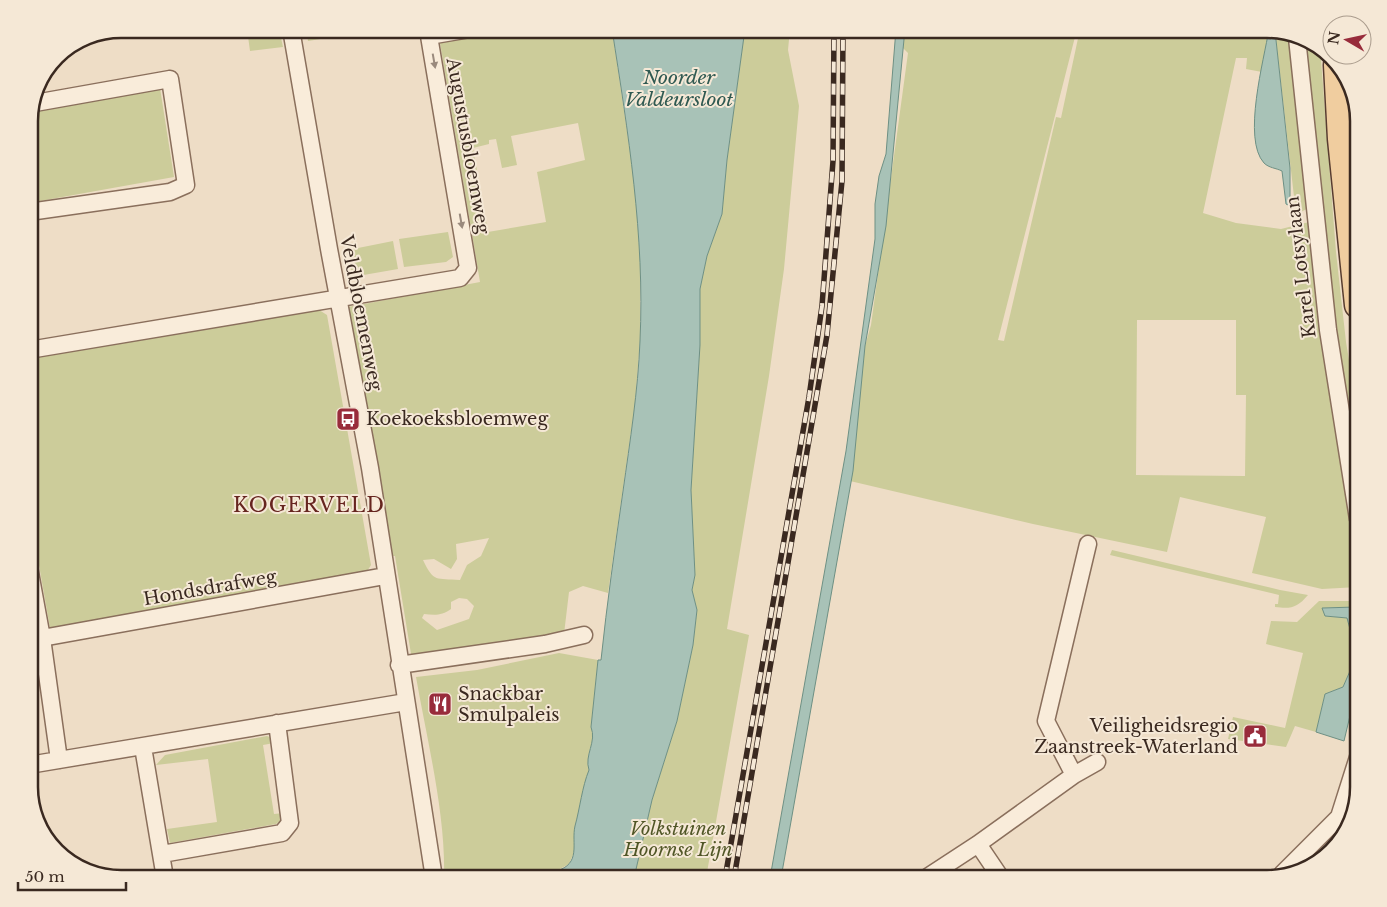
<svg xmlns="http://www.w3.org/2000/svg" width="1387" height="907" font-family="'Libre Baskerville',serif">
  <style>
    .green { fill: #cccc9a; fill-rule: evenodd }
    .water { fill: #a8c2b7; stroke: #6e9084 }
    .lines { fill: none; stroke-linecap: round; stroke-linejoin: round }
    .street-casing { stroke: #8a6f5c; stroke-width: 19 }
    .primary-casing { stroke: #583d30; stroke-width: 29 }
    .street { stroke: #f9ecda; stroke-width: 16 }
    .primary { stroke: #f0cd9f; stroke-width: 26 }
    .rail-casing { stroke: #3a2920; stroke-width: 5.5 }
    .rail { stroke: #f5e8d6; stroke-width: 4; stroke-dasharray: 11; stroke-linecap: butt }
    .oneway { fill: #9a8a7d }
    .labels { text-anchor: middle; stroke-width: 4; stroke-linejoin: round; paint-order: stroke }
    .street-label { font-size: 18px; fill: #3a2920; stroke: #f5e8d6 }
    .poi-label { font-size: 18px; fill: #3a2920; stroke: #f5e8d6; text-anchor: start }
    .park-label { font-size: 18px; font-style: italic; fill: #505626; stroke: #f5e8d6 }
    .water-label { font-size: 19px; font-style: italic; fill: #2f5951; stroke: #f5e8d6 }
    .quarter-label { font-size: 20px; letter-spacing: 1px; fill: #66251f; stroke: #f5e8d6 }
    .rim { fill: none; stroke: #3a2920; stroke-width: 2.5 }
  </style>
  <rect width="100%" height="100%" fill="#eeddc6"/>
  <path class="green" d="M247,29H279L283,47L250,51Z
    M306,29H338L339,36L308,41Z
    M513,29H612L634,179L640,255V341L635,404L608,593L583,586L569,592L564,634L412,660L395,556H391L348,307L480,282L440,43ZM578,123L585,160L537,172L546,222L488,232L473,148L489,144V140L496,139L502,168L517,165L511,136ZM489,538L481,556L467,565L460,580C436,578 434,583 423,560L434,559L451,569L457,559L456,544ZM459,598L467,599L474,606L469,619L437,630L422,618L424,614C434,615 442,616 451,609V602Z
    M745,29H790L788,50L799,106L784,269L769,376L727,629L749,635L706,878H634L652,800L677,721L693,645L697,610L692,590L695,575L691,490L700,345V289L707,256L722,214L727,160Z
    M905,29H1077L998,340L1004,341L1056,117L1061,118L1080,29H1269L1262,72L1246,69L1247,58H1236L1203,213L1236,223L1281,229L1309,222L1336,418L1358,563V587L1322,589L1252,573L1266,517L1180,497L1167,552L1033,524L850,481L865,346L871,325L908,53L903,48ZM1137,320H1236V395H1246L1245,476L1136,475Z
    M1275,31L1292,36L1307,209L1296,214Z
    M1302,39L1320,47L1336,252L1346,342L1358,414V483L1339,374Z
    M160,88L174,177L29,203L31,111Z
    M448,232L453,257L446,262L404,267L399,239Z
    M393,241L398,269L352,277L348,250Z
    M316,308L327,315L371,565L366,573L50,628L29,508V359Z
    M1112,550L1280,590L1308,595C1297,608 1291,609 1275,607V604H1278L1279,595L1110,555Z
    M1319,601H1353L1356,607L1323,608L1325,616L1347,618L1357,655L1343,687L1325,694L1316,732L1295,726L1286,747L1228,739L1233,717L1285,728L1303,653L1266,644L1271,621L1297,622Z
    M559,653L598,660L591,727C597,742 584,755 589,770L575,828L576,848L569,864L558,870L545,872L519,871L495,878H444C446,815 427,740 416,677L477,670Z
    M267,736L272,738L274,743L263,745L274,814L284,813V818L276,824L170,843L167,829L217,822L208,759L156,765L165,755Z"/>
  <path class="water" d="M612,29H745L727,160L722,214L707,256L700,289V345L691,490L695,575L692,590L697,610L693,645L677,721L652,800L634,878H495C515,868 535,876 556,871C582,864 571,843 575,826C580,808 582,787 589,770C584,755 597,742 591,727L598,660H601C607,603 615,547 623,491C630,441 638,391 640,341C645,236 628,132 612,29Z
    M896,29H905L886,226L865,346L853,471L781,878H770L846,451L875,239V204L879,176L886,154Z
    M1269,29L1275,31L1290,168V206L1286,204L1282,171C1276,168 1269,168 1264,163C1242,139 1264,60 1269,29Z
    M1356,607L1358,682L1344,741L1316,732L1325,694L1343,687L1357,655L1347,618L1325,616L1322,608Z"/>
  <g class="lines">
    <g class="street-casing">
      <path id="street" d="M291,29L329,249L370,468L434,878
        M1297,38L1328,330L1358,519
        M29,212L170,192L186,185L170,79L35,103
        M29,350L460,278L468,268L429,36L470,29
        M29,567L42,638L59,760
        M42,638L385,576
        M399,665L545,644L584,635
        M143,747L165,878
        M29,765L406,702
        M1074,775L1046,721L1088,544
        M978,844L1001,878
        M162,854L282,833L290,823L277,723
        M1282,874L1339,817L1358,757
        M926,878L978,844L1074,775L1097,762"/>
    </g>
    <g class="primary-casing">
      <path id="primary" d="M1337,65L1341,139L1358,305"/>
    </g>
    <use href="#street" class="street"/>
    <use href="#primary" class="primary"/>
    <g class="rail-casing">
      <path id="rail" d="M725,878L809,397L822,306L833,161L834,29
        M734,878L827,335L842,181L843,29"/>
    </g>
    <use href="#rail" class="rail"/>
  </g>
  <defs><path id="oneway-solid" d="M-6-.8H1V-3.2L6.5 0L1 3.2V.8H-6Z" transform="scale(1.25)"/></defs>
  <g class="oneway">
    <use href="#oneway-solid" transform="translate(434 61) rotate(80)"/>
    <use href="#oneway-solid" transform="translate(461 221) rotate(80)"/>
  </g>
  <defs>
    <g id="bus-square" transform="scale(1.25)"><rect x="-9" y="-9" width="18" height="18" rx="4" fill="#982c3b" stroke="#f5e8d6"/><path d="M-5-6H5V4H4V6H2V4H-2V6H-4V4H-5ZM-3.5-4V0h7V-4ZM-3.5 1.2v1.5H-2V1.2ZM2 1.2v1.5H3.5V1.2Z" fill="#fff"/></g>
    <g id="restaurant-square" transform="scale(1.25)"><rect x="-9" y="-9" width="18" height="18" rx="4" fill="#982c3b" stroke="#f5e8d6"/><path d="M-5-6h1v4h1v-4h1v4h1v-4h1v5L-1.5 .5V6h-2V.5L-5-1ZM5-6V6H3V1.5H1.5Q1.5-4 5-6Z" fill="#fff"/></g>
    <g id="civic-square" transform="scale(1.25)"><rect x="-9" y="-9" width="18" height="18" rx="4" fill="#982c3b" stroke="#f5e8d6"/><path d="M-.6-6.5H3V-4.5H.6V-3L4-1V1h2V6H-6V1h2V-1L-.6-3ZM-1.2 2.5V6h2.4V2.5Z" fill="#fff"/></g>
  </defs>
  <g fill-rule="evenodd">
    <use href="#bus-square" x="348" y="419"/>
    <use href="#restaurant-square" x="440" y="704"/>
    <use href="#civic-square" x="1255" y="736"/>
  </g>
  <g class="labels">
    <g class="street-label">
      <text transform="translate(468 146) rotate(80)" y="6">Augustusbloemweg</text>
      <text transform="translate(1301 267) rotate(-97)" y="6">Karel Lotsylaan</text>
      <text transform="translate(361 313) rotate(79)" y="6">Veldbloemenweg</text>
      <text transform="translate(210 588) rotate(-10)" y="6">Hondsdrafweg</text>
    </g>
    <g class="poi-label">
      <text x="366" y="425">Koekoeksbloemweg</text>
      <text x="458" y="700">Snackbar<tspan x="458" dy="21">Smulpaleis</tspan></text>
      <text x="1238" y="732" text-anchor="end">Veiligheidsregio<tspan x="1238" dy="21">Zaanstreek-Waterland</tspan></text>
    </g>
    <g class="park-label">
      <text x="678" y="835">Volkstuinen<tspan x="678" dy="21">Hoornse Lijn</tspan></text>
    </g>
    <g class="water-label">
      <text x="679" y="84">Noorder<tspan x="679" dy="22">Valdeursloot</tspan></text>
    </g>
    <g class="quarter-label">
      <text x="309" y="512">KOGERVELD</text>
    </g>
  </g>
  <path d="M0 0H1387V907H0ZM121 38H1267A83 83 0 0 1 1350 121V787A83 83 0 0 1 1267 870H121A83 83 0 0 1 38 787V121A83 83 0 0 1 121 38Z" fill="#f5e8d6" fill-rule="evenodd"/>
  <path class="rim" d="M121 38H1267A83 83 0 0 1 1350 121V787A83 83 0 0 1 1267 870H121A83 83 0 0 1 38 787V121A83 83 0 0 1 121 38Z"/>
  <g transform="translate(1347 40) rotate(279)"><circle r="24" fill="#f5e8d6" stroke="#aa9c8d"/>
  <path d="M0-4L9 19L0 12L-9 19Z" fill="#982c3b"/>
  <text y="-8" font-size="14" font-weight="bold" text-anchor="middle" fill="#3a2920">N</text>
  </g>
  <path d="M18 882v8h108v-8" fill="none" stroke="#3a2920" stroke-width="2.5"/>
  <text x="25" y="882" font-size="15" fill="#3a2920" stroke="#f5e8d6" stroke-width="4" paint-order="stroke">50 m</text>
</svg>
